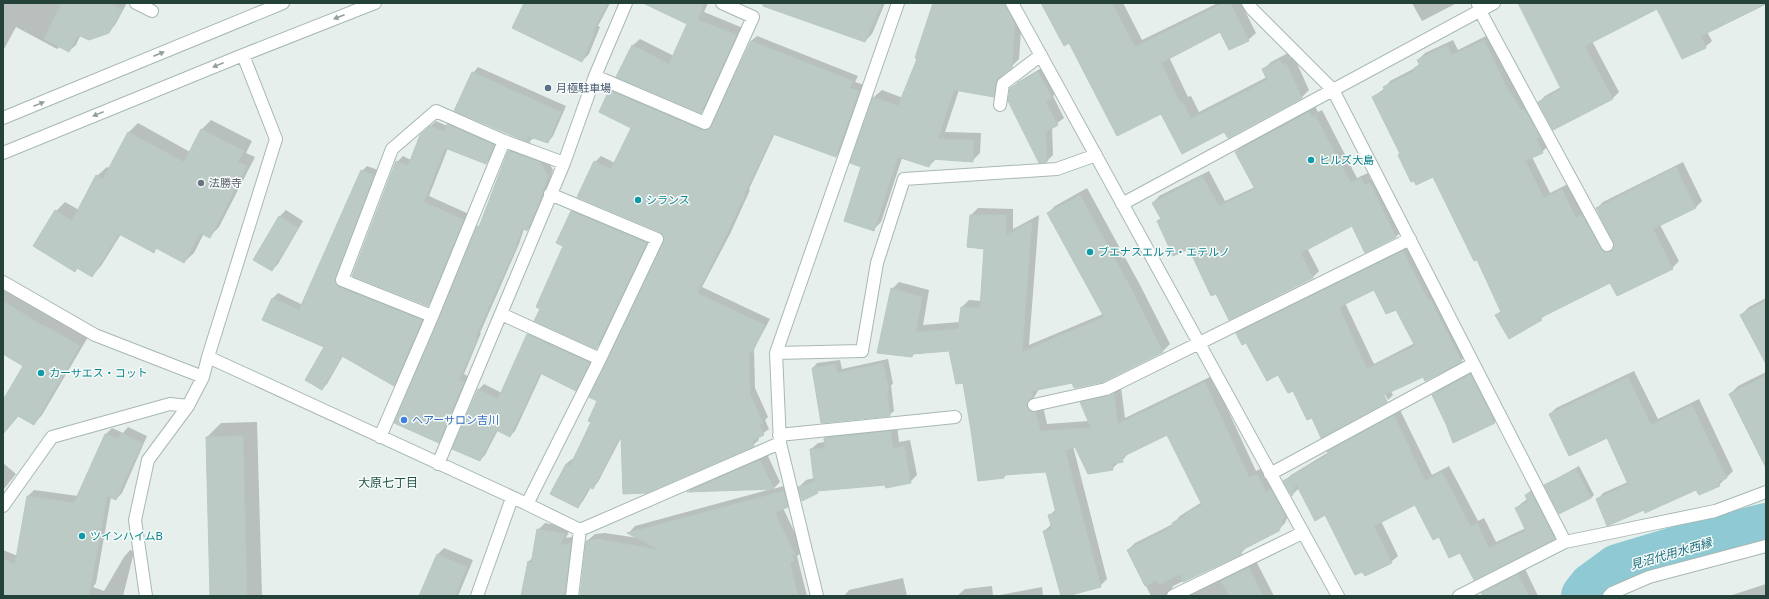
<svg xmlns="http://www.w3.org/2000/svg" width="1769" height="599" font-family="'Public Sans','Noto Sans JP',sans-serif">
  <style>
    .shadow { fill: #0003; fill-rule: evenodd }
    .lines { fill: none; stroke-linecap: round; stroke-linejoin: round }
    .river { stroke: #8ec9d4; stroke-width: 48 }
    .building { fill: #bbcac4; stroke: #b8c9c2; fill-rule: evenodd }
    .minor-casing { stroke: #a8b8b2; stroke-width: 14 }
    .minor { stroke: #fff; stroke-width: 12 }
    .oneway { fill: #92a09c }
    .service-dot { fill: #5c6f8a; stroke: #f7fbf9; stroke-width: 1.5 }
    .culture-dot { fill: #0f9aa8; stroke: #f7fbf9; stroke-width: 1.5 }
    .worship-dot { fill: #6b7280; stroke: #f7fbf9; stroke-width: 1.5 }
    .shop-dot { fill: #3f7fe0; stroke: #f7fbf9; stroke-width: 1.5 }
    .labels { text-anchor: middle; stroke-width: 3; stroke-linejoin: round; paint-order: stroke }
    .service-label { font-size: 11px; fill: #4e5e75; stroke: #f7fbf9; text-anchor: start }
    .culture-label { font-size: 11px; fill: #0d838f; stroke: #f7fbf9; text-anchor: start }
    .worship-label { font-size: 11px; fill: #5b616d; stroke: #f7fbf9; text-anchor: start }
    .shop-label { font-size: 11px; fill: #366cbe; stroke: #f7fbf9; text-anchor: start }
    .neighbourhood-label { font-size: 12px; fill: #1f5548; stroke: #f7fbf9 }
    .water-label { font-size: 12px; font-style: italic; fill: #1c6f80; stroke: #f7fbf9 }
  </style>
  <rect width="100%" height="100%" fill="#e6efeb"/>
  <path class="shadow" d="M3,3H127L115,25L108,32L81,34L76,45L69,51L60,46L57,49L16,27L3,51Z
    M526,3H610L598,26L600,27L589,54L582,61Z
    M652,3H708L704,12L743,28L708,105L701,112L632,46L640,39L674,56L689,24Z
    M758,3H885L872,34L865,41Z
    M944,3H1016L1022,16L1019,59L1003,75L1001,88L993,96L959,90L945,132L981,133L980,153L973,160L937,158L929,166L902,158L881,222L873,230L862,166L852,162L874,97L882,90L903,98Z
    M1042,3H1123L1142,40L1218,3H1241L1256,33L1248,40L1221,31L1169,57L1188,97L1191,96L1199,112L1267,77L1263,70L1271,62L1288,53L1290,58L1294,57L1309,90L1302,97L1228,137L1225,131L1161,112L1070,41Z
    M1412,3H1457L1422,21Z
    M1521,3H1766L1707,32L1712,41L1705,47L1658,8L1592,41L1619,92L1613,98L1554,129L1539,102L1545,96L1561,87Z
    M1490,34L1549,145L1542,152L1532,157L1550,193L1568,184L1582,212L1589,209L1609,245L1616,246L1597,208L1603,202L1683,162L1702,201L1696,207L1660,225L1679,261L1672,268L1611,282L1547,313L1541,319L1497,315L1502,310L1477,258L1434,176L1401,154L1373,97L1385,88L1390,81L1415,68L1420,63L1418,60L1425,53L1453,40L1458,50Z
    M757,36L858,76L855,82L864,85L842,151L836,156L775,133L749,189L750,190L730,234L702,287L770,319L754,349L755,388L768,417L765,420L769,429L758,437L759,440L753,445L622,436L598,482L592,488L591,487L583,501L578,507L566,464L572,459L574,460L592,422L666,239L661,231L595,162L601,156L615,163L632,128L610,91L616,85L713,125L751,41Z
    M1045,66L1058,91L1053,96L1064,118L1052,127L1053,155L1047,161L1011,89L1018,82Z
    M478,67L566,106L553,136L548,142L534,138L530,141L455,110L473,73Z
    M1315,106L1318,112L1322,110L1357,178L1368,173L1371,180L1376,177L1402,230L1396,237L1365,252L1352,225L1307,248L1319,271L1312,278L1217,292L1189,248L1158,221L1161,218L1153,203L1159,196L1209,171L1225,201L1255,187L1236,152L1242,145Z
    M454,119L499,139L492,157L486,163L448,148L429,196L469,214L433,300L428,305L397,162L403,156L411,160L427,129L436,121L447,126Z
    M211,120L252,141L246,153L255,157L219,227L210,236L204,233L194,253L184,262L157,248L154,251L121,234L101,266L92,276L78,267L75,271L56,211L65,202L79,210L97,176L107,167L109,168L129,132L138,123L190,152L202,129Z
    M514,146L546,157L553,170L545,194L532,225L527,230L524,229L519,244L480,333H481L464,374L469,377L444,436L439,442L396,422L478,227L482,223L509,151Z
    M367,166L378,170L339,276L427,315L399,380L394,385L343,356L327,384L322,389L325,347L264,319L273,298L278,293L303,305L362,171Z
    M1087,188L1140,285L1170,344L1163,351L1103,381L1072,382L1039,389L1033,399L1039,405L1043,406L1047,424L1089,421L1081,403L1088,396L1121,387L1125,418L1212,376L1256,471L1264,467L1291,507L1285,523L1278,530L1248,546L1241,553L1173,586L1172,588L1176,596H1183H1151L1128,550L1135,543L1173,524L1180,516L1202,502L1168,434L1129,452L1122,461H1120L1112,469L1075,445L1073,446L1107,579L1100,586L1062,596L1044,531L1052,524L1049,516L1056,509L1046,471L1007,474L1004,477L979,480L972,430L963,382L950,350L915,352L912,356L892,289L899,282L929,290L923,325L960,322L962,307L969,300L981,301L985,248L971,215L978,208L1013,209V229L1039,215L1029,345L1103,314L1048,213L1055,206Z
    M578,206L652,237L602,342L596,348L541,309L564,246L572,212Z
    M286,210L303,221L278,264L272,270L279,217Z
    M1410,245L1467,355L1461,361L1423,375L1391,391L1393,395L1388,400L1383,390L1381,391L1387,401L1321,436L1312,417L1294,389L1237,334L1243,328ZM1375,288L1397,308L1415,343L1374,364L1345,303Z
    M3,288L54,319L55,318L88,337L42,415L34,424L19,415L3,434V402L24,366L3,353Z
    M1766,298V362L1741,315L1749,307Z
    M534,330L594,357L581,384L575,390L542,373L515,431L510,436L498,430L485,455L480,460L478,390L484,384L502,393L528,335Z
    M888,359L893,384L891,385L894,411L889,415L813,368L817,363L840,360L842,369Z
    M1477,370L1501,416L1494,422L1447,424L1433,395L1439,389Z
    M1634,371L1658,419L1699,399L1733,471L1719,485L1697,489L1644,509L1597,500L1603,493L1628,482L1607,437L1550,414L1556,408Z
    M1766,372V466L1730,394L1738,386Z
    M1400,410L1432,475L1449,466L1478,521L1484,518L1496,542L1526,528L1516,508L1523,502L1528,499L1526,495L1532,489L1561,532L1554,538L1475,579L1460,551L1439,535L1416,504L1381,521L1398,556L1391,562L1326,514L1299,488L1292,495L1285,481L1291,475L1329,452L1335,445Z
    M257,422L262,596H211L207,437L221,423Z
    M897,425L899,442L910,440L917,475L910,482L820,489L817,492L799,487L806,480L814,478L811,449L818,443L825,442V438L831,432Z
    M128,427L147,436L122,493L116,499L111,497L96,583L93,587L104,591L124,557L130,550L134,552L123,596H3V550L77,580L21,535L28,496L34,490L78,496L106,434L112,428L123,433Z
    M767,454L780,482L773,489L791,484L794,499L783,508L801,546L799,548L801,553L797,556L807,596H522L529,561L534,557L538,530L545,523L571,527L566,538L578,536L575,595L581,596L587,541L595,534L605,533L638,538L629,533L635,526L771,489L689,491L694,486Z
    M3,463L16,474L3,490Z
    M1579,466L1594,495L1591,498L1545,485Z
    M444,548L473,560L458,596H420L437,555Z
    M1256,561L1274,596H1184Z
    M1525,569L1538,596H1484L1482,593L1489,587Z
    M903,578L907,596H844L849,590Z
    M1766,584V596H1729Z
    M992,586L993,596H957L965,589Z
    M1042,587L1043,596H995Z"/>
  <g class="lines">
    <path class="river" d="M1585,596L1592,587L1618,568L1681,549L1766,527"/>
  </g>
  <path class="building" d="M62,3H110L122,10L109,33L89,40L78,35L69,52L44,39Z
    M524,3H607L592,34H594L582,62L512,28Z
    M643,3H704L698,20L737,35L701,113L616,77L632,45L669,64L687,24Z
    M764,3H882L865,42L763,6Z
    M933,3H1005L1015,24L1012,68L998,78L996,83L994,97L954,90L938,139L974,140L973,162L932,159L929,167L898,157L874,231L844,221L861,167L850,163L873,97L898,106L917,59L915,58Z
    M1041,3H1112L1135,47L1223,3H1230L1249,41L1229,50L1220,32L1161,63L1181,104L1183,102L1191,119L1267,80L1262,69L1280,60L1283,65L1286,63L1302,98L1228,138L1224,132L1182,154L1161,114L1117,136L1069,43L1064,46Z
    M1518,3H1766V4L1701,36L1706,48L1682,59L1657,9L1585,46L1613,99L1553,130L1538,102L1561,89Z
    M1484,40L1510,94L1511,93L1521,110L1524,109L1540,137L1536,139L1543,153L1525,161L1544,198L1562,189L1576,218L1582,215L1603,251L1610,252L1614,245L1596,208L1676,167L1696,208L1653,229L1673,269L1617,296L1610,283L1540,318L1542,320L1509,339L1495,315L1501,312L1477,260L1474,261L1433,177L1416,185L1414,181L1411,182L1398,155L1400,154L1372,97L1385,90L1383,87L1415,71L1414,68L1420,65L1417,60L1447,45L1452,55Z
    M751,41L853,81L850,88L859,91L836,157L773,134L744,195H745L724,240L697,293L765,325L752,353L749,351L750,394L763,423L759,425L764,435L752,441L754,446L646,493L623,494L621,435L593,489L589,487L578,508L550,494L566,464L570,466L591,422L588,421L597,401L589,397L664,239L660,232L577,197L594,161L611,169L631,128L599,112L609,90L702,130L709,129Z
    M472,72L561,112L548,143L527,136L530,143L454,111Z
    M1038,72L1052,98L1046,102L1058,125L1046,132L1047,162L1039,163L1008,101L1010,88Z
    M1309,112L1312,117L1315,115L1351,183L1361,178L1365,185L1370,183L1396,237L1365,253L1352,226L1301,253L1313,278L1229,320L1216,294L1211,296L1189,249L1173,256L1157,221L1161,219L1152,203L1202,176L1219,206L1255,189L1235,152Z
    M447,124L494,145L486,164L445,148L424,202L464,220L428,306L352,276L396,161L408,166L420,135L430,126L444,132Z
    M201,129L244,151L238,162L247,166L210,238L200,233L184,263L156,248L154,253L119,234L92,277L77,268L75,272L33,246L55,210L72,221L96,175L103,179L128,132L184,162Z
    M508,151L540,162L548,176L540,201L527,231L522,228L514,251L475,338L477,339L459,380L464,382L439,443L394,423L477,226L479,227Z
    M361,170L374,175L335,282L339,287L422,320L394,386L342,356L322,390L305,380L324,347L262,320L272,298L299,310Z
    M1080,195L1133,292L1163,352L1103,382L1074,388L1072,383L1032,391L1033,398L1029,400L1027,406L1031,412H1036L1040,431L1091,428L1080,402L1114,393L1118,424L1205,382L1249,477L1257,474L1266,492L1271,489L1285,515L1279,531L1240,551L1242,554L1183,582L1180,574L1159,585L1157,580L1145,586L1127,550L1173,526L1172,523L1186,515L1185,513L1202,505L1167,435L1122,457L1123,462L1112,464L1113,470L1088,474L1075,447L1065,450L1101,587L1067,596H1061L1043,531L1052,529L1048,515L1056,513L1046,472L1004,475V478L978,481L971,430L963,383L956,384L949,351L913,354L912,357L877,353L891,288L922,297L916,332L958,329L961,307L980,308L984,249L967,247L970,215H1006V235L1032,221L1022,352L1104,317L1047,213Z
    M571,211L647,243L596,349L534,321L540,309L536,307L563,246L556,243Z
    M279,216L298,228L272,271L253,260Z
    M1403,251L1428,300L1430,299L1462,362L1425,381L1423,377L1384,395L1387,402L1321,438L1312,418L1307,420L1293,391L1288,393L1278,375L1267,381L1246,343L1242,345L1236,333ZM1374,290L1386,314L1396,310L1415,346L1367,369L1339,307Z
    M3,301L45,327L46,326L80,346L34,425L18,416L3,434V400L23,366L3,354Z
    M1766,301V364L1740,315Z
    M527,334L590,363L576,391L540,373L510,437L496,430L480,461L452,449L478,389L498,399Z
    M883,363L889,389L887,390L890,416L821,423L812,368L836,364L837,373Z
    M1469,375H1471L1495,423L1453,443L1446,424L1432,395Z
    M1766,376V468L1729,394Z
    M1628,377L1651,425L1692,405L1727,478L1718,482L1720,486L1699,495L1696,490L1645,513L1644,510L1607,526L1596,499L1628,484L1607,438L1569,456L1549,414Z
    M1394,415L1425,481L1442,472L1471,527L1477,523L1489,548L1526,531L1515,508L1528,502L1525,495L1531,492L1555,539L1474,580L1460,553L1449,558L1439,537L1433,540L1415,505L1374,526L1392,563L1365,576L1362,572L1355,575L1325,515L1315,521L1296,484L1292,496L1283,481L1329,454L1327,451Z
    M891,431L893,448L904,446L911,483L886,488L885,485L817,491L818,493L802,501L798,487L814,482L810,449L825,448L824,438Z
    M121,433L142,443L116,500L107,496L89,596H3V559L15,564L27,496L74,503L105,434L118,439Z
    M243,436L247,596H210L206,437Z
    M760,460L774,489L687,492Z
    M1576,469L1591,498L1559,514L1544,485Z
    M784,491L788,507L775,513L795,554L792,555L794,561L790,563L798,596H580L586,541L598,539L660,550L627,533Z
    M537,529L565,534L560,545L571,543L565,596H521L528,561L531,564Z
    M437,554L467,567L455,596H419Z
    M1249,567L1263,596H1229L1221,581Z
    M1518,574L1529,596H1483L1481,593Z"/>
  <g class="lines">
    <g class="minor-casing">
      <path id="minor" d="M136,3L152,11
        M1012,3L1338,596
        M1248,3L1252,9L1333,90L1565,542
        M1478,4L1480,11L1607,245
        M595,76L705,123L753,17L722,3
        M1000,105L1003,84L1041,55
        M3,118L283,3
        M3,153L243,55L375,3
        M1122,204L1494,3
        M3,282L95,335L203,377
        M501,314L600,359
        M432,316L342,280L392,149L436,111L504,141L564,163
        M776,353L862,351L877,263L904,179L1057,169L1096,155
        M208,357L527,504L580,530L780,443
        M1034,405L1106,389L1410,239
        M779,435L955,417
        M380,437L431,319L504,141
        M438,464L564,163L595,76L626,3
        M1270,474L1473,364
        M527,504L600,359L657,239L550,194
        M3,506L52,437L170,404L188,406
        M146,596L135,520L148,460L188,406L203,377L208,357L276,139L243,55
        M477,596L512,498
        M572,596L580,530
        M817,596L780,443L776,353L898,3
        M1173,596L1302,533
        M1459,596L1565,542L1715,511L1766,492
        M1609,596L1612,593L1649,577L1766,546"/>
    </g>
    <use href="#minor" class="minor"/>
  </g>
  <defs><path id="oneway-solid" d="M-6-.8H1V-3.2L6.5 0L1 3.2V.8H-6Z"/></defs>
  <g class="oneway">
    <use href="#oneway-solid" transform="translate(339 17) rotate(159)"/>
    <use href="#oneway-solid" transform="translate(159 54) rotate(-23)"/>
    <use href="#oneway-solid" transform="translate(218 65) rotate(158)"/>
    <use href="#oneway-solid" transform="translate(39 104) rotate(-22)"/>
    <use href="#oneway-solid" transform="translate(98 114) rotate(158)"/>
  </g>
  <circle class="service-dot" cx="548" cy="88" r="4"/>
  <g class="culture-dot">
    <circle cx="1311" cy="160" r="4"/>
    <circle cx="638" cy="200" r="4"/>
    <circle cx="1090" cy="252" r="4"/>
    <circle cx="41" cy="373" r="4"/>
    <circle cx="82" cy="536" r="4"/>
  </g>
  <circle class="worship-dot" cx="201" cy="183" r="4"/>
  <circle class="shop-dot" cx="404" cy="420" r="4"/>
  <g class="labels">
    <g class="service-label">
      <text x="556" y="92">月極駐車場</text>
    </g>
    <g class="culture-label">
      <text x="1319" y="164">ヒルズ大島</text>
      <text x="646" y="204">シランス</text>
      <text x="1098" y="256">ブエナスエルテ・エテルノ</text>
      <text x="49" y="377">カーサエス・コット</text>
      <text x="90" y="540">ツインハイムB</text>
    </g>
    <g class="worship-label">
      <text x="209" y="187">法勝寺</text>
    </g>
    <g class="shop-label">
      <text x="412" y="424">ヘアーサロン吉川</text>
    </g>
    <g class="neighbourhood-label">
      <text x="388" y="487">大原七丁目</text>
    </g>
    <g class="water-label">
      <text transform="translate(1671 554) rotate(-16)" y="4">見沼代用水西縁</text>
    </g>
  </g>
  <rect width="1769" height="599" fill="none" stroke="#24423a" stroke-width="8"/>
</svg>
